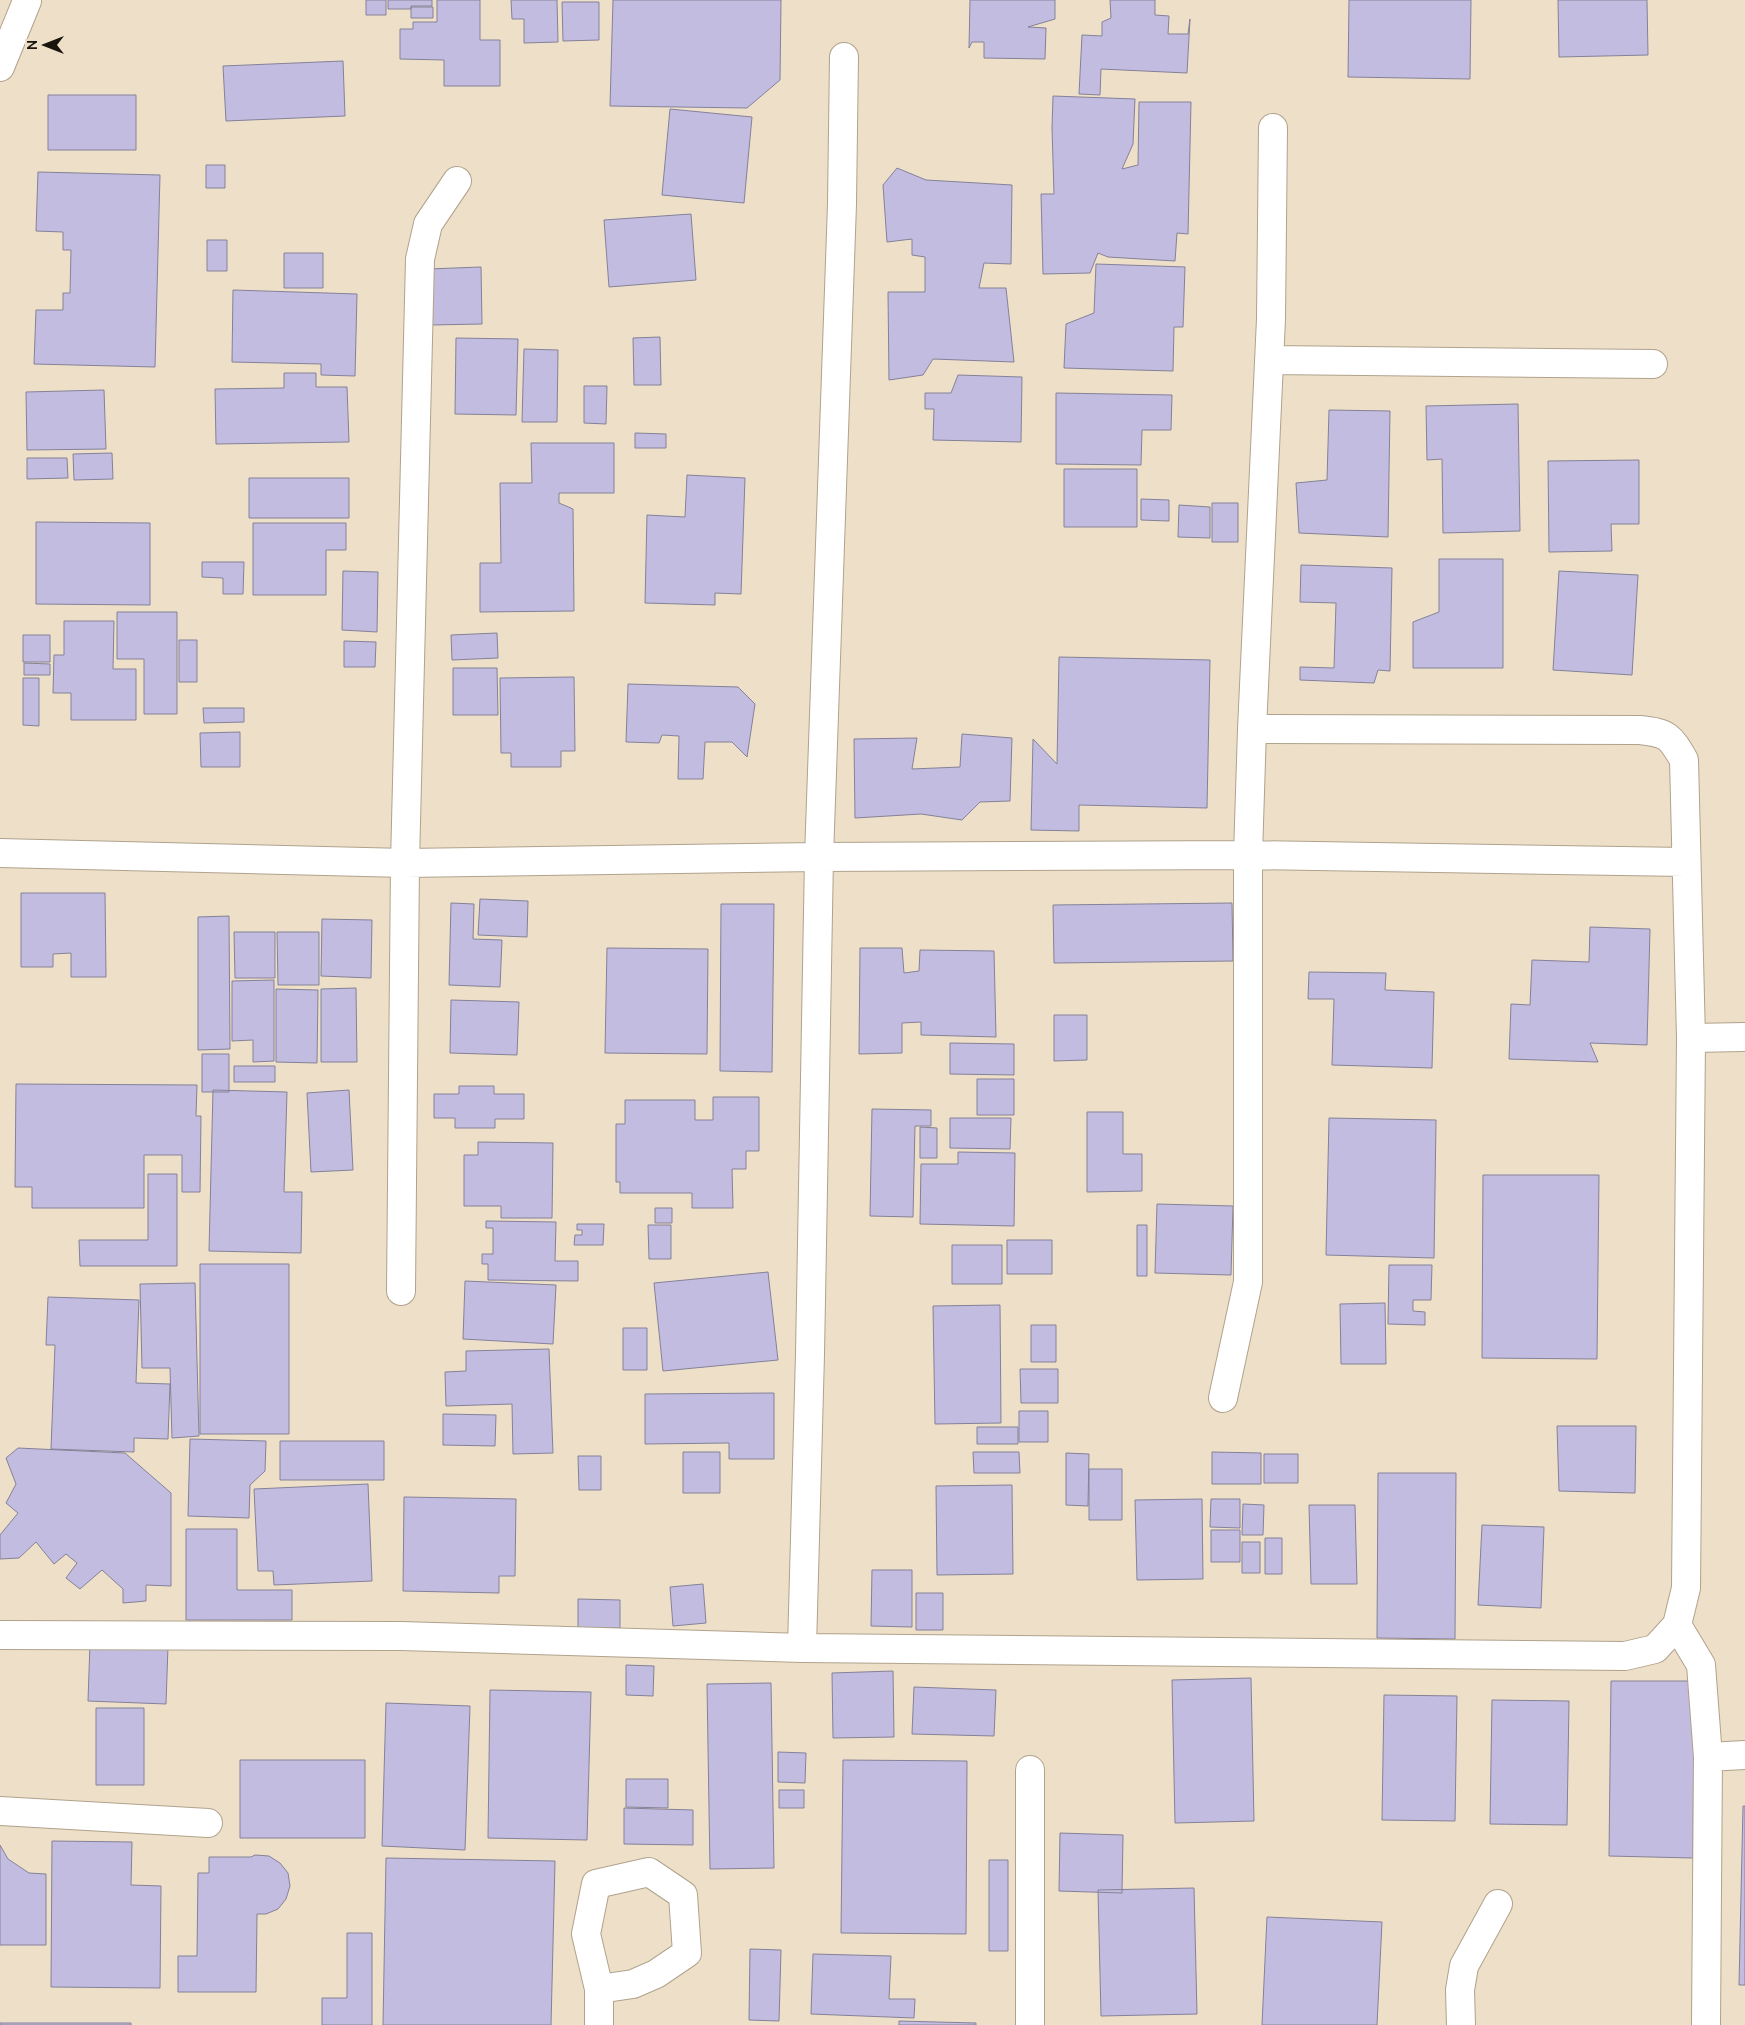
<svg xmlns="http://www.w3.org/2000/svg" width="1745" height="2025" font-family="Ubuntu,sans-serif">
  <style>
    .building { fill: #c2bde0; stroke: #848198 }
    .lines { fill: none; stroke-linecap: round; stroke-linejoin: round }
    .minor-casing { stroke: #b0a28c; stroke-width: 30 }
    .minor { stroke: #fff; stroke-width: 28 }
  </style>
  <rect width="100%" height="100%" fill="#eedfc8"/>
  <path class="building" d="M366,0H386V15H366Z
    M388,0H432V6H411V9H388Z
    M437,0H480V40H500V86H444V60L400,59V29H413V22H437Z
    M511,0H557L558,42L524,43V19H512Z
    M613,0H781L780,80L747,108L610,106Z
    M970,0H1055V19L1028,27L1046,28L1045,59L984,58V42H972L969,48Z
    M1110,0H1155V15L1169,16L1168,34H1188L1190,19L1187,73L1101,69L1100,95L1079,94L1082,35L1102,36V22L1111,18Z
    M1349,0H1471L1470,79L1348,77Z
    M1558,0H1647L1648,55L1559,57Z
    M562,2H599V40L563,41Z
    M411,7H433V18H411Z
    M343,61L345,116L226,121L223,66Z
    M48,95H136V150H48Z
    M1053,96L1135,99L1133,144L1122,169L1138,165L1139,102H1191L1188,234L1177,233L1175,261L1108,257L1098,253L1090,273L1043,274L1041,194H1054L1052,128Z
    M670,109L752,117L744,203L662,195Z
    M206,165H225V188H206Z
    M897,168L926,180L1012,185L1011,264L984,263L979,288H1006L1014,362L933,359L923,375L889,380L888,292H925V257L912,255V239L887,242L883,185Z
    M38,172L160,175L155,367L34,364L36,310H63V293H70L71,250H63V232L36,231Z
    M691,214L696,280L609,287L604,220Z
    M207,240H227V271H207Z
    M284,253H323V288H284Z
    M1096,264L1185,267L1183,327H1174L1173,371L1064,368L1066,324L1094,313Z
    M481,267L482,324L430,325L428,269Z
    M233,290L357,294L355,376L321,375V364L232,362Z
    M660,337L661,385H634L633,338Z
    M456,338L518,339L516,415L455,414Z
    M524,349L558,350L557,422H522Z
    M284,373H316V387H347L349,442L216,444L215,389L284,388Z
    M958,375L1022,377L1021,442L933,440L934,409H925V393H951Z
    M584,386H607L606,424L584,423Z
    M104,390L106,449L27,450L26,392Z
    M1056,393L1172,395L1171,430H1142L1141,465L1056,464Z
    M1518,404L1520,531L1443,533L1442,459L1427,460L1426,406Z
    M1329,410L1390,411L1388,537L1299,533L1296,483L1327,480Z
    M635,433L666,434V448H635Z
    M531,443H614V493H559V503L573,509L574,611L480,612V563H501L500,483H532Z
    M112,453L113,479L74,480L73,454Z
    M27,458H67L68,478L27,479Z
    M1639,460V524H1611L1612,551L1549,552L1548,461Z
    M1064,469H1137V527H1064Z
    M687,475L745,478L741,594L715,593V605L645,603L647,515L685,517Z
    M249,478H349V518H249Z
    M1141,499L1169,500V521L1141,520Z
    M1212,503H1238V542H1212Z
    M1179,505L1210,507V538L1178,537Z
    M36,522L150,523V605L36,604Z
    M253,523H346V550H326V595H253Z
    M1439,559H1503V668H1413V622L1439,612Z
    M202,562H244L243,594H223V578L202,577Z
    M1301,565L1392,568L1390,671L1378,670L1374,683L1300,680V667L1334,668L1336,603L1300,602Z
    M343,571L378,572L377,632L342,630Z
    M1559,571L1638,575L1632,675L1553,670Z
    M117,612H177V714H144V659H117Z
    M64,621H114L113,669H136V720H71V693H53L54,655H64Z
    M497,633L498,658L452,660L451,635Z
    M23,635H50V662H23Z
    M179,640H197V682H179Z
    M344,641L376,642L375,667H344Z
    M1059,657L1210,660L1207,808L1079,805V831L1031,830L1033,739L1057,764Z
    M24,663L50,664V675H24Z
    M453,668H497L498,715H453Z
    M574,677L575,751H561V767H511V753H501L500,678Z
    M23,678H39V726L23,725Z
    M628,684L738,687L755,704L747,757L732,742H705L703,779H678L679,736L662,735L659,743L626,742Z
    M203,708H244V722L204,723Z
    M240,732V767H201L200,733Z
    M962,734L1012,738L1010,801L980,802L962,820L921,814L855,818L854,739L917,738L912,769L960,767Z
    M21,893H105L106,977H71V953L53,954V967H21Z
    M480,899L528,901L527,937L478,935Z
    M451,903L474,904L473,939L502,940L500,987L449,985Z
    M1232,903L1233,961L1054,963L1053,905Z
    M721,904H774L772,1072L720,1071Z
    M229,916L230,1049L198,1050V917Z
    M322,919L372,920L371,978L321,976Z
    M1590,927L1650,929L1647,1045L1590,1043L1598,1062L1509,1059L1511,1004L1530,1005L1532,960L1589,962Z
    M234,932H275V978H235Z
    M277,932H319V985H278Z
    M607,948L708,949L707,1054L605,1053Z
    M860,948H902L904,973L919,971L920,950L994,951L996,1037L921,1035V1022L902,1023V1053L859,1054Z
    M1309,972L1386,973L1385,990L1434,992L1432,1068L1332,1065L1334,999H1308Z
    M274,980V1061L253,1062V1040L232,1041V981Z
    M356,988L357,1062H321V989Z
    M276,989L318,990L317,1063L276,1062Z
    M451,1000L519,1002L517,1055L450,1053Z
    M1054,1015H1087V1060L1054,1061Z
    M950,1043L1014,1044V1075L950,1074Z
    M202,1054H229V1092H202Z
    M234,1066H275V1082H234Z
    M977,1079H1014V1115H977Z
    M16,1084L197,1085L196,1116H201L200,1192H182V1155H144V1208H32V1187H15Z
    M459,1086H494V1094H524V1119H495V1128H455V1118H434V1094H459Z
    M213,1090L287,1092L284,1192H302L301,1253L209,1251Z
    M349,1090L353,1170L311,1172L307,1093Z
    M713,1097H759V1151H746V1169H732L733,1208H692V1193H620V1182H616V1124H625V1100H695V1120H713Z
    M872,1109L931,1110V1126H915L913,1217L870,1216Z
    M1087,1112H1123V1154H1142V1191L1087,1192Z
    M950,1118H1011L1010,1149L950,1148Z
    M1329,1118L1436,1120L1434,1258L1326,1255Z
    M920,1127L937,1128V1158H920Z
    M478,1142L553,1143L552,1218H501V1206H464V1155H478Z
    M958,1152L1015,1153L1014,1226L920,1224L921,1164H958Z
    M148,1174H177V1266H80L79,1240H148Z
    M1483,1175H1599L1597,1359L1482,1358Z
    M1157,1204L1233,1206L1231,1275L1155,1273Z
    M655,1208H672V1223H655Z
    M486,1221L556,1222L555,1261H578V1281L488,1280V1264H482V1254H493V1228H486Z
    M577,1224H604L603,1245H574L575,1235H582V1230H577Z
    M648,1225H671V1259H649Z
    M1137,1225H1147V1276H1137Z
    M1007,1240H1052V1274H1007Z
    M952,1245H1002V1284H952Z
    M200,1264H289V1434H200Z
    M1389,1265H1432L1431,1300H1413V1311L1425,1312V1325L1388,1324Z
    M768,1272L778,1360L663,1371L654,1283Z
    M465,1281L556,1285L553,1344L463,1339Z
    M195,1283L199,1436L172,1438L170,1368H142L140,1284Z
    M48,1297L139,1300L136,1383L170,1384L168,1439L134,1438V1452L51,1449L55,1345H46Z
    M1385,1303L1386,1364H1341L1340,1304Z
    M1000,1305L1001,1423L935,1424L933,1306Z
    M1031,1325H1056V1362H1031Z
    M623,1328H647V1370H623Z
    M549,1349L553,1453L513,1454L512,1404L446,1406L445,1372L466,1371V1351Z
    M1020,1369H1058V1403H1021Z
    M774,1393V1459H729V1443L645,1444V1394Z
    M1019,1411H1048V1442H1019Z
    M443,1414L496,1415L495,1446L443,1445Z
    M1557,1426H1636L1635,1493L1559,1491Z
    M977,1427H1018V1444H977Z
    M190,1439L266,1441L265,1471L250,1485L249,1518L188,1516Z
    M280,1441H384V1480H280Z
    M18,1448L125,1453L171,1493V1586L146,1585V1601L123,1603V1589L102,1570L80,1589L66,1578L77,1563L66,1554L54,1564L36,1542L19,1558L0,1559V1535L18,1513L6,1503L16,1484L6,1458Z
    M683,1452H720V1493H683Z
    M973,1452H1019L1020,1473H974Z
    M1212,1452L1261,1453V1484H1212Z
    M1066,1453L1089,1454L1088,1506L1066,1505Z
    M1264,1454H1298V1483H1264Z
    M578,1456H601V1490H579Z
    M1089,1469H1122V1520H1089Z
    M1378,1473H1456L1455,1639L1377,1638Z
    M368,1484L372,1581L274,1585L273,1571H258L254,1489Z
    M1012,1485L1013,1574L937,1575L936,1486Z
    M404,1497L516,1499L515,1576H499V1593L403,1591Z
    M1202,1499L1203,1579L1137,1580L1135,1500Z
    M1211,1499H1240V1528L1210,1527Z
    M1243,1504L1264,1505L1263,1535H1242Z
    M1309,1505H1355L1357,1584H1311Z
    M1482,1525L1544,1527L1541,1608L1478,1605Z
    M186,1529H237V1590H292V1620H186Z
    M1211,1530H1240V1562H1211Z
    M1265,1538H1282V1574H1265Z
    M1242,1542H1260V1573H1242Z
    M872,1570H912V1627L871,1626Z
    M703,1584L706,1623L673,1626L670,1587Z
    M916,1593H943V1630H916Z
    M578,1599L620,1600V1628H578Z
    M90,1643L168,1646L166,1704L88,1701Z
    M626,1665L654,1666L653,1696L626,1695Z
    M893,1671L894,1737L833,1738L832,1673Z
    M1251,1678L1254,1821L1175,1823L1172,1680Z
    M1611,1681H1694L1693,1858L1609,1856Z
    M771,1683L774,1868L710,1869L707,1684Z
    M914,1687L996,1690L994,1736L912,1734Z
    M490,1690L591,1692L587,1840L488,1838Z
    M1384,1695L1457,1696L1455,1821L1382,1820Z
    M1492,1700L1569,1701L1567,1825L1490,1824Z
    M386,1703L470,1706L465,1850L382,1846Z
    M96,1708H144V1785H96Z
    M778,1752L806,1753L805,1783L778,1782Z
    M240,1760H365V1838H240Z
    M843,1760L967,1761L966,1934L841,1933Z
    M626,1779H668V1808L626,1807Z
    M779,1790H804V1808H779Z
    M1743,1806H1745V1985H1739Z
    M624,1808L693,1810V1845L624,1844Z
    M1060,1833L1123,1835L1122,1893L1059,1891Z
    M52,1841L132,1842L131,1885L161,1886L160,1988L51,1987Z
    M0,1845L8,1859L29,1873L46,1874V1945H0Z
    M255,1855L269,1856L280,1863L288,1873L290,1886L286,1899L278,1909L266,1914H257L256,1992H178V1956H197L198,1873H209V1857H251Z
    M386,1858L555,1861L551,2025H383Z
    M989,1860H1008V1951H989Z
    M1194,1888L1197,2014L1101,2016L1098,1890Z
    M1267,1917L1382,1922L1377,2025H1262Z
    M347,1933H372V2025H322V1998H347Z
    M750,1949L781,1950L779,2021L749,2020Z
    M813,1954L891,1956L889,1999H915L914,2018L811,2014Z
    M899,2021L976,2023V2025H899Z
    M0,2023H131V2025H0Z"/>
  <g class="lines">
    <g class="minor-casing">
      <path id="minor" d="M0,67L27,1
        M1269,360L1653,364
        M0,853L405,863L819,857L1248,855L1686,862
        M1691,1038L1745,1037
        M401,1291L405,863L420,259L428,224L457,181
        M1223,1398L1248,1282V855L1252,729L1271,319L1273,128
        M1677,1625L1701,1665L1708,1757L1745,1755
        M0,1635L401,1636L802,1648L1625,1656L1655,1649L1677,1625L1686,1588L1691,1038L1684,760C1670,736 1668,733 1640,730L1252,729
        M802,1648L810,1354L819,857L842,204L844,57
        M1030,1770V2025
        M0,1811L208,1823
        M599,2025V1989L586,1934L596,1884L649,1872L683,1895L687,1953L656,1974L633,1984L599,1989
        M1461,2025L1460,1990L1464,1966L1498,1904
        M1706,2025L1708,1757"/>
    </g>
    <use href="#minor" class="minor"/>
  </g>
  <g transform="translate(45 45) rotate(270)" stroke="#eedfc8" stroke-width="4" paint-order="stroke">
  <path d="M0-4L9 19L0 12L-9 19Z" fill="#19140c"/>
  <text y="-8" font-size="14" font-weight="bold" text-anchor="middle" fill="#19140c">N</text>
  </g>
</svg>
